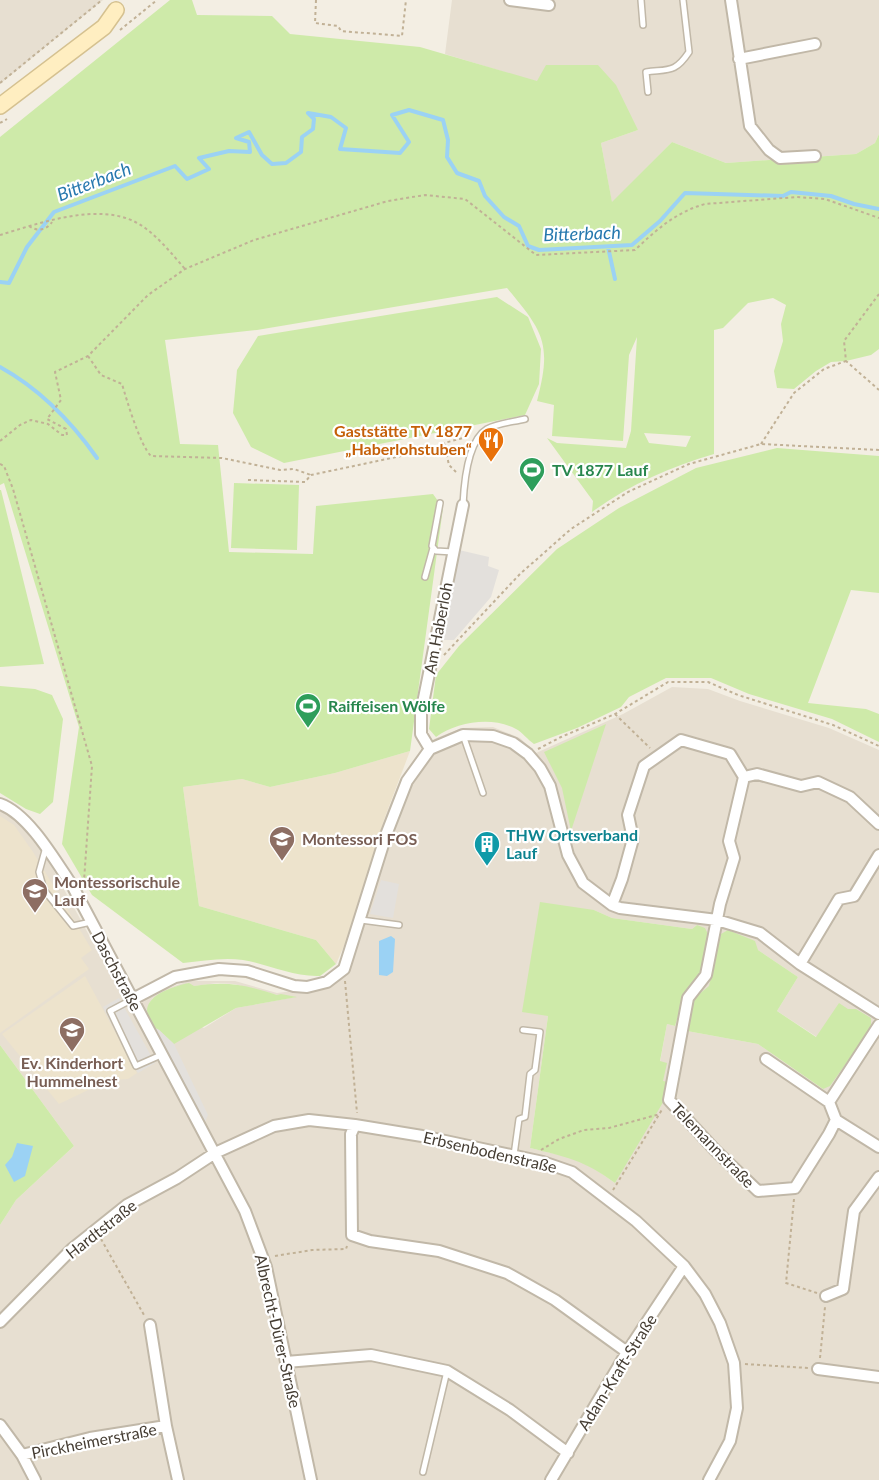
<svg xmlns="http://www.w3.org/2000/svg" width="879" height="1480" font-family="Lato,sans-serif">
  <style>
    .residential { fill: #e7dfd1; fill-rule: evenodd }
    .education { fill: #ede3cc }
    .green { fill: #ceeaa9; fill-rule: evenodd }
    .parking { fill: #e3e0dc }
    .water { fill: #9bd2f4 }
    .lines { fill: none; stroke-linecap: round; stroke-linejoin: round }
    .stream { stroke: #9bd2f4; stroke-width: 4 }
    .service-casing { stroke: #c1b8a8; stroke-width: 8 }
    .minor-casing { stroke: #c1b8a8; stroke-width: 14 }
    .secondary-casing { stroke: #d5c190; stroke-width: 18 }
    .path { stroke: #c1b196; stroke-width: 2; stroke-dasharray: 3 3; stroke-linecap: butt }
    .service { stroke: #fff; stroke-width: 5 }
    .minor { stroke: #fff; stroke-width: 10 }
    .secondary { stroke: #ffeec1; stroke-width: 15 }
    .labels { text-anchor: middle; stroke-width: 4.5; stroke-linejoin: round; paint-order: stroke }
    .food-label { font-size: 16px; font-weight: bold; fill: #c56008; stroke: #fff; text-anchor: end }
    .leisure-label { font-size: 16px; font-weight: bold; fill: #27864d; stroke: #fff; text-anchor: start }
    .street-label { font-size: 16px; fill: #453d33; stroke: #fff }
    .culture-label { font-size: 16px; font-weight: bold; fill: #0d838f; stroke: #fff; text-anchor: start }
    .education-label { font-size: 16px; font-weight: bold; fill: #785e54; stroke: #fff; text-anchor: start }
    .water-label { font-size: 18px; font-style: italic; fill: #2678ae; stroke: #fff }
  </style>
  <rect width="100%" height="100%" fill="#f3eee3"/>
  <path class="residential" d="M0,0H103L0,84Z
    M452,0H879V134L875,143L856,154L726,163L672,142L612,203L601,143L638,130L537,82L445,54Z
    M672,687L708,689L740,701L829,728L879,750V1480H0V1225L16,1200L74,1146L0,1045V810L20,824L37,840L130,1010L160,991L189,981H235L277,993L315,988L338,969L385,817L400,780L434,739L462,728L493,727L520,738L536,753L623,714ZM594,910L612,918L692,929L697,925L702,973L686,990L675,1026L667,1024L660,1062L663,1082H668L615,1183L595,1169L573,1158L530,1148L548,1016ZM758,950L798,977L777,1011L817,1037L823,1089L758,1044L687,1031L692,1000ZM218,983L234,984L277,995L295,997L236,1008L204,1028L149,1003L153,998L177,986H194Z"/>
  <path class="education" d="M410,751L385,817L348,937L336,964L316,940L199,906L183,787L242,779L270,787L335,773Z
    M0,816L14,825L33,852L92,950L81,958L89,969L0,1033Z
    M85,976L137,1073L128,1079L109,1080L59,1104L2,1034Z"/>
  <path class="green" d="M170,0H192L197,15L272,16L290,34L420,47L537,81L546,65H598L616,85L638,130L601,143L612,202L672,142L726,163L856,154L875,143L879,134V349L871,355L846,361L831,362L816,371L794,389L777,388L774,371L783,341L781,324L786,305L773,298L748,303L723,328L714,330V454C672,466 627,486 592,512L593,501L547,438L557,443L626,448L631,431L637,337L629,355L623,441L552,436L554,405L537,401C552,344 544,332 507,288L257,330L165,340L180,444L218,445L229,552L313,554L316,506L433,494L443,508L410,751L335,773L270,787L242,779L183,787L199,906L316,940L336,964L320,976C292,977 271,965 243,960C223,957 203,961 183,963L92,895L62,844L79,727L4,483L0,485V137ZM644,433L691,436L686,447L649,443Z
    M497,297L528,317L541,349L539,384L525,415L284,463L251,447L233,413L237,370L258,336Z
    M777,448L879,456V593L851,590L808,703L866,709L879,714V742L832,719L749,694L711,678H666L629,697L621,707L577,728L534,744C528,740 522,732 516,729C492,716 457,722 436,737L429,729L436,675L459,646L557,549L619,508L696,468Z
    M234,483L299,485L297,550L231,548Z
    M0,490H1L44,664L0,667Z
    M0,686L35,689L52,695L63,719L53,802L40,814L26,809L0,793Z
    M606,724L571,831L562,788L544,752Z
    M540,902L594,910L612,918L692,929L697,925L705,928L708,934L702,973L686,990L675,1026L667,1024L660,1061L667,1063L663,1081L668,1082L665,1099L615,1183C584,1160 566,1157 530,1148L548,1016L522,1012Z
    M728,930L755,941L758,950L798,977L777,1011L816,1037L839,1003L848,1009H856L871,1018V1028L830,1086L823,1089L758,1044L687,1031L692,1000L709,986L721,934Z
    M189,983L194,986C227,981 246,985 277,995L281,994L297,997L236,1008L174,1044L159,1030L151,1026C150,1021 148,1016 147,1011C147,994 175,986 189,983Z
    M0,1045L74,1146L16,1200L0,1225Z"/>
  <path class="parking" d="M459,550L489,557L488,566L499,570L491,597L454,640H440Z
    M381,880L399,884L393,918L370,914Z
    M119,998L155,1063L138,1073L103,1007Z
    M151,1026L159,1030L174,1044L208,1115L205,1122Z"/>
  <path class="water" d="M391,936L395,939L393,972L387,976L379,975V941Z
    M17,1143L33,1146L25,1176L14,1182L5,1165L12,1157Z"/>
  <g class="lines">
    <path class="stream" d="M608,247L615,279
      M0,282L9,283L27,247L54,212L175,166L187,179L209,169L199,158L229,151L250,152L249,142L236,138L249,132L262,155L272,164L286,163L301,152L302,137L313,129L314,119L308,113L331,117L346,128L340,149L400,153L409,142L392,115L409,110L443,120L448,140L447,157L457,173L479,181L485,196L504,217L519,226L528,246L539,250L632,245L660,221L685,193L783,196L791,192L831,196L854,204L879,209
      M0,367C40,389 71,421 97,458"/>
    <g class="service-casing">
      <path id="service" d="M641,0L643,25
        M648,92L646,72C669,69 675,73 689,52L683,0
        M440,503L432,546L436,551L453,552
        M463,505C464,484 467,441 487,429C498,423 513,422 525,419
        M425,577L433,548
        M463,735L483,793
        M46,847L39,872L44,890L73,926L91,922
        M361,920L399,925
        M131,1000L110,1011L136,1066L161,1055
        M514,1155L519,1119L525,1117L530,1074L535,1070L540,1032L523,1030
        M423,1472L447,1371"/>
    </g>
    <g class="minor-casing">
      <path id="minor" d="M510,0L549,5
        M731,0L750,126L769,150L780,158L815,156
        M739,59L815,44
        M430,749L421,734V713L463,505
        M744,777L729,841L734,858L720,904L706,975L688,998L669,1100L715,1150L758,1191L795,1188L829,1134L836,1120
        M0,804C29,814 56,862 73,887L245,1211L266,1267L311,1480
        M612,905L622,879L633,839L628,815L644,766L681,740L730,754L744,777L757,774L801,786L818,782L850,797L879,824
        M800,964L839,899L854,896L879,855
        M131,1000L175,977L219,969L247,971L294,986L307,987L327,982L344,969L386,835L407,781L430,749L463,735L493,736L513,743L528,754L540,768L550,786L568,855L583,883L612,905L620,908L717,920L760,933L800,964L879,1014
        M766,1059L829,1102L836,1120L879,1147
        M829,1102L879,1025
        M355,1125L351,1134L352,1235L370,1241L439,1251L507,1273L555,1300L627,1352
        M826,1296L843,1289L854,1211L879,1177
        M0,1322L72,1249L127,1205L177,1178L215,1153L274,1126L309,1120L355,1125L422,1136L543,1162L572,1172L636,1221L684,1266L705,1294L720,1323L734,1363L737,1408L730,1441L709,1480
        M150,1325L166,1426
        M286,1362L371,1355L447,1371L510,1410L568,1453
        M818,1369L879,1377
        M0,1425L22,1455L35,1480
        M22,1455L90,1438L166,1426L178,1480
        M551,1480L627,1352L684,1266"/>
    </g>
    <g class="secondary-casing">
      <path id="secondary" d="M0,106L104,27L116,10"/>
    </g>
    <path class="path" d="M316,0L315,23L338,26L341,31L402,36L406,0
      M120,30L157,0
      M0,83L102,0
      M0,123L7,119
      M29,226C37,232 47,230 52,222
      M0,235C40,223 100,201 139,224C156,234 172,254 185,269
      M879,294L844,341L846,361L879,390
      M88,356L101,375L122,384C127,401 140,445 151,456L222,458L280,470L294,469L311,475
      M0,441L20,425L31,420L48,424L62,435H67L66,429L47,419L61,400L55,372L88,356L148,295L185,269L254,240L388,201L425,195L465,199L536,255L635,250C656,230 676,212 705,204L797,197L825,199L879,218
      M761,444L794,393L824,369L846,361
      M436,450L445,449
      M0,464L4,466L13,489L92,766L84,881
      M456,472L449,465L444,443L467,437
      M248,480L305,482L311,475L406,455
      M444,655L520,574L571,529L628,492L689,464L761,444L879,450
      M615,714L650,748
      M538,749L561,737L615,714L668,682H708L738,695L833,725L879,746
      M345,981L357,1113
      M541,1150L559,1139L584,1130L609,1128L660,1114
      M613,1190L663,1108
      M794,1199L786,1283L817,1293
      M101,1239L144,1315
      M275,1256L312,1250L346,1249L347,1246
      M820,1358L825,1307
      M745,1364L808,1368"/>
    <use href="#service" class="service"/>
    <use href="#minor" class="minor"/>
    <use href="#secondary" class="secondary"/>
  </g>
  <defs>
    <g id="restaurant-pin" transform="scale(1.35)"><path d="M0 17L-7.5 6A9.5 9.5 0 1 1 7.5 6Z" fill="#e8710a" stroke="#fff"/><path d="M-5-6h1v4h1v-4h1v4h1v-4h1v5L-1.5 .5V6h-2V.5L-5-1ZM5-6V6H3V1.5H1.5Q1.5-4 5-6Z" fill="#fff"/></g>
    <g id="stadium-pin" transform="scale(1.35)"><path d="M0 17L-7.5 6A9.5 9.5 0 1 1 7.5 6Z" fill="#2e9e5b" stroke="#fff"/><path d="M0-5a6.5 5 0 1 0 0 10a6.5 5 0 1 0 0-10ZM-3.5-1.8h7v3.6h-7Z" fill="#fff"/></g>
    <g id="school-pin" transform="scale(1.35)"><path d="M0 17L-7.5 6A9.5 9.5 0 1 1 7.5 6Z" fill="#8d6e63" stroke="#fff"/><path d="M0-5L7-2L0 1L-7-2ZM-4 1L0 2.5L4 1V4Q0 6-4 4Z" fill="#fff"/></g>
    <g id="building-pin" transform="scale(1.35)"><path d="M0 17L-7.5 6A9.5 9.5 0 1 1 7.5 6Z" fill="#0f9aa8" stroke="#fff"/><path d="M-4-6H4V6H1V3H-1V6H-4ZM-2.5-4.3h1.7v1.8h-1.7ZM.8-4.3h1.7v1.8H.8ZM-2.5-1h1.7V.8h-1.7ZM.8-1h1.7V.8H.8Z" fill="#fff"/></g>
  </defs>
  <g fill-rule="evenodd">
    <use href="#restaurant-pin" x="491" y="440"/>
    <use href="#stadium-pin" x="532" y="470"/>
    <use href="#stadium-pin" x="308" y="706"/>
    <use href="#school-pin" x="282" y="839"/>
    <use href="#building-pin" x="487" y="844"/>
    <use href="#school-pin" x="35" y="891"/>
    <use href="#school-pin" x="72" y="1030"/>
  </g>
  <g class="labels">
    <g class="food-label">
      <text x="472" y="437">Gaststätte TV 1877<tspan x="472" dy="18">„Haberlohstuben“</tspan></text>
    </g>
    <g class="leisure-label">
      <text x="552" y="476">TV 1877 Lauf</text>
      <text x="328" y="712">Raiffeisen Wölfe</text>
    </g>
    <g class="street-label">
      <text transform="translate(438 628) rotate(-79)" y="6">Am Haberloh</text>
      <text transform="translate(117 971) rotate(62)" y="6">Daschstraße</text>
      <text transform="translate(713 1145) rotate(46)" y="6">Telemannstraße</text>
      <text transform="translate(490 1152) rotate(13)" y="6">Erbsenbodenstraße</text>
      <text transform="translate(101 1229) rotate(-38)" y="6">Hardtstraße</text>
      <text transform="translate(278 1331) rotate(77)" y="6">Albrecht-Dürer-Straße</text>
      <text transform="translate(617 1372) rotate(-58)" y="6">Adam-Kraft-Straße</text>
      <text transform="translate(94 1441) rotate(-11)" y="6">Pirckheimerstraße</text>
    </g>
    <g class="culture-label">
      <text x="506" y="841">THW Ortsverband<tspan x="506" dy="18">Lauf</tspan></text>
    </g>
    <g class="education-label">
      <text x="302" y="845">Montessori FOS</text>
      <text x="54" y="888">Montessorischule<tspan x="54" dy="18">Lauf</tspan></text>
      <text x="72" y="1069" text-anchor="middle">Ev. Kinderhort<tspan x="72" dy="18">Hummelnest</tspan></text>
    </g>
    <g class="water-label">
      <text transform="translate(94 182) rotate(-21)" y="6">Bitterbach</text>
      <text transform="translate(582 234) rotate(-2)" y="6">Bitterbach</text>
    </g>
  </g>
</svg>
